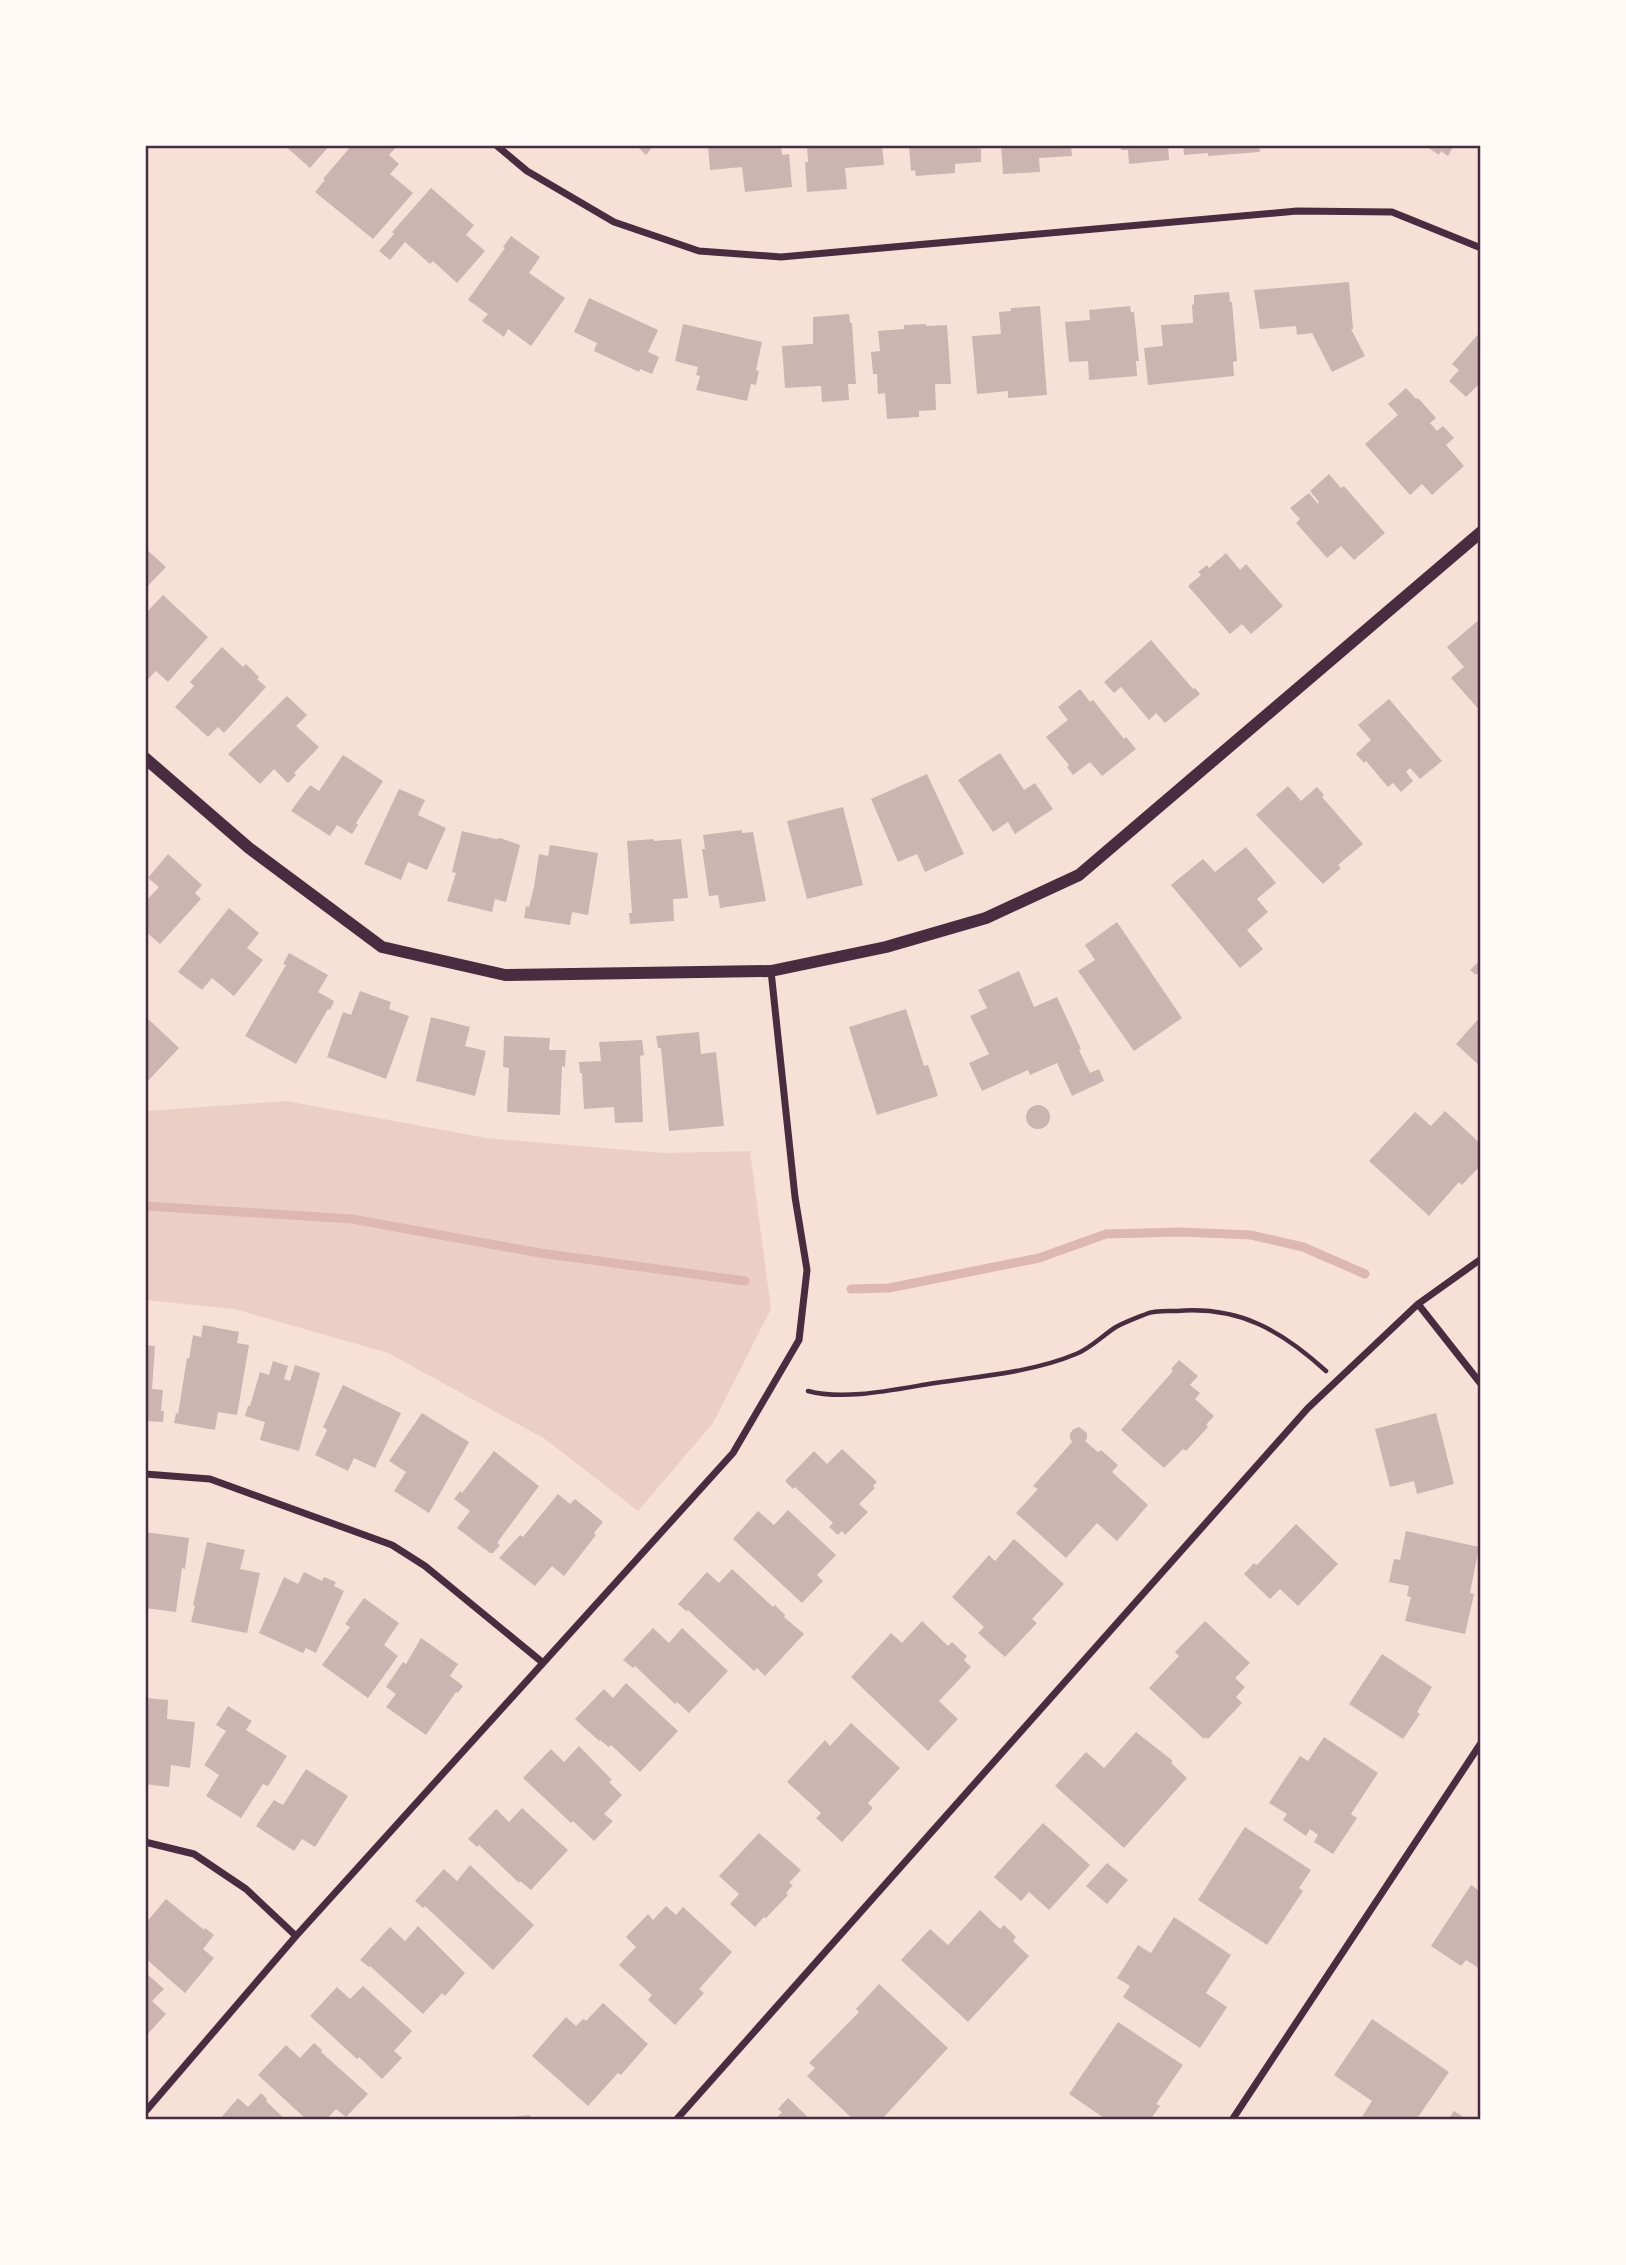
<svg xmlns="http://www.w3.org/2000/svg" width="1626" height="2265" font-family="'Times New Roman',serif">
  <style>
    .green { fill: #ebcfc5 }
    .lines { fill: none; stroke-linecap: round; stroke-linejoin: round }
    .stream { stroke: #dcb8b0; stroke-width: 9 }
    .building { fill: #ccb4b1 }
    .path { stroke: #4a2c40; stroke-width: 4.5 }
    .minor { stroke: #4a2c40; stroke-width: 7 }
    .tertiary { stroke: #4a2c40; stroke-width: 12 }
    .neatline { fill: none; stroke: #4a2c40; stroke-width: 2.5 }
  </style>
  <rect width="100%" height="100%" fill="#f7e1d7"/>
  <path class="green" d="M287,1101L486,1138L663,1153L750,1151L771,1309L713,1423L638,1511L545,1439L388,1353L234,1309L145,1300V1111Z"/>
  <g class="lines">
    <path class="stream" d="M145,1206L352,1219L540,1253L745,1281
      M851,1289L889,1288L1039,1258L1106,1234L1181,1232L1251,1235L1303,1247L1365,1274"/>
  </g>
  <path class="building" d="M284,145H330L310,168Z
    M352,145H398L389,155L399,164L390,174L413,193L373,239L315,192L325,180L323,179Z
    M636,145H654L646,155Z
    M708,145H781L782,155L789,154L792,187L745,192L742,167L710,170Z
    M807,145H882L884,165L845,168L847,189L807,192L805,162H808Z
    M909,145H978V149L981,148V162L955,164V173L916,176L915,170L911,171Z
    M1001,145H1071L1072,156L1039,158L1040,172L1003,174Z
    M1120,145H1168L1169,160L1129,164L1128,150H1121Z
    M1183,145H1259L1260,152L1208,156V153L1184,155Z
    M1424,145H1454L1448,156L1441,151L1439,155Z
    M431,188L474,225L466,235L485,251L457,283L433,261L430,264L405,242L390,260L379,251L394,234L392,232Z
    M511,236L540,257L529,273L565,298L531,346L508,329L504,337L482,321L488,314L468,300L505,248L503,247Z
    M1349,282L1353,329H1351L1365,356L1332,372L1312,333L1297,335L1296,326L1260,329L1254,290Z
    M1229,292L1230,302H1232L1237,361L1233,362L1234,376L1148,385L1144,348L1163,346L1161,325L1193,323L1192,305L1194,304V295Z
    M589,298L658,330L648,352L659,357L652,374L640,369L639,372L594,351L597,343L574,332Z
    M1040,306L1047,395L1008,398V391L977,394L972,336L1001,334L999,312L1011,311V308Z
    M1130,306L1131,312H1134L1139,361H1136L1137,376L1089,380L1088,361L1069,362L1065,322L1090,320L1089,310Z
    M849,314L850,323H852L856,384H848L849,400L822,402L821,386L785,388L782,346L813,344V317Z
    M683,324L762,342L756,370L759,371L756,385L751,384L747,401L696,390L700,376L696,375L698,367L675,361Z
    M926,324V326L947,325L951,384H935L936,410L919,411V417L887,419L885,393L878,394L877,374H873L871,352L880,351L878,331L904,329V325Z
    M1481,331V389L1477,386L1466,397L1449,381L1459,370L1452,364Z
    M1406,388L1416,399L1418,398L1436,418L1430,423L1437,431L1443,426L1454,438L1446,445L1464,466L1432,495L1422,484L1410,495L1365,444L1398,415L1388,404Z
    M1329,474L1341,488L1344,486L1385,533L1354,560L1341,546L1327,558L1296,523L1300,519L1290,508L1309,493L1318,504L1319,502L1310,491Z
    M145,548L166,567L145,589Z
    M1226,553L1240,570L1246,564L1283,606L1251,634L1242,624L1230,634L1188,586L1201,575L1198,572L1207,565L1209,568Z
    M163,595L208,637L168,682L156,671L147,680L145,678V614Z
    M1481,618V712L1451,678L1464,667L1447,647Z
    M1151,640L1193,689L1195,688L1200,694L1165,723L1156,713L1149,720L1121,687L1114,693L1104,682Z
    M222,647L243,667L246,664L259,677L257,679L266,687L224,733L218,727L208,737L175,707L194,686L190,682Z
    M1080,689L1090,702L1093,700L1124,739L1126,737L1136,749L1102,776L1090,762L1073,775L1067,767L1069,765L1046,737L1068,720L1058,707Z
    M287,696L307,715L296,726L319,747L294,773L296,775L288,783L274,769L260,784L228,754Z
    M1389,699L1442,761L1420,779L1410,768L1406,772L1413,781L1401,792L1393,783L1388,787L1366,761L1364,763L1356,754L1371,740L1358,725Z
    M1000,753L1024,790L1035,783L1053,809L1015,834L1008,822L993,832L958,780Z
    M343,755L383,781L356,823L358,825L352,834L337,825L330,836L291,811L310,785L319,791Z
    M927,774L964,854L925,872L917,854L898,862L871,799Z
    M1288,786L1301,801L1317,787L1324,795L1322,797L1363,844L1338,865L1341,868L1323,884L1256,815Z
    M399,789L425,800L418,815L446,828L427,870L408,862L401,880L364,864Z
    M843,807L863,885L807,899L787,821Z
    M742,830V833L753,832L766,901L720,908L718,895L709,896L702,849H705L703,835Z
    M462,831L496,839L500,838L520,845L506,902L495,899L492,912L447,901L456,873L452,872Z
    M654,839V841L681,839L688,898L673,899L674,921L630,924L629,913H632L627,841Z
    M550,845L598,853L588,915L572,912L570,925L524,918L526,906L529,907L534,887L539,854L548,856Z
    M1246,847L1276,883L1257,899L1268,912L1247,930L1263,949L1240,968L1171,885L1203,859L1215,872Z
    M168,854L202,885L195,893L201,899L160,944L145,931V902L159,887L148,878Z
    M229,908L259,933L247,948L263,960L234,996L212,978L202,990L178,972Z
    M1117,922L1182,1018L1134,1051L1078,971L1095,960L1085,945Z
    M289,953L328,975L318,992L334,1001L330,1010L328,1009L296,1064L245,1036L286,965L283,964Z
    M1481,959V975L1478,973L1476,975L1470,970Z
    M1019,971L1034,1007L1057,997L1081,1049L1079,1050L1090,1073L1099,1069L1104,1081L1072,1096L1057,1063L1030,1075L1028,1070L982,1091L969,1063L989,1054L970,1016L987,1008L978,990Z
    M360,991L391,1002L389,1009L409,1016L386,1079L327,1057L343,1012L351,1015Z
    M906,1009L924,1066L928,1065L938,1096L877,1115L849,1027Z
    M145,1016L179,1048L145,1084Z
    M1481,1016V1067L1456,1044Z
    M431,1017L470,1027L465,1046L486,1051L475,1096L416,1081Z
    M699,1032L701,1054L716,1052L724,1126L669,1131L661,1048H658L656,1036Z
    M504,1036L550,1038L549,1050H566L565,1067L562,1066L560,1115L507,1112L509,1068L503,1067Z
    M642,1040L644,1055L640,1056L643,1122L615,1123L614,1107L584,1109L582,1073H580L579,1062L601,1061L599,1042Z
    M1026 1117a12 12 0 1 1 24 0a12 12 0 1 1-24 0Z
    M1445,1111L1481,1144V1165L1462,1185L1459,1182L1429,1216L1369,1161L1415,1112L1431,1126Z
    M203,1325L239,1332L237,1343L249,1345L237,1415L218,1412L215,1430L174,1423L176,1413L178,1414L187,1358L189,1359L193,1335L201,1337Z
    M145,1345L155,1346L152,1389L163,1390L161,1411H164L163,1422L145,1421Z
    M1179,1360L1198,1376L1190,1385L1200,1393L1195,1399L1214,1416L1206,1425L1208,1427L1186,1451L1183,1449L1164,1468L1121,1430L1173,1371L1171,1369Z
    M273,1361L288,1366L284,1379L290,1381L295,1365L320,1373L299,1451L260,1440L265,1422L245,1416L248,1406H250L260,1372L269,1375Z
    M343,1385L401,1413L375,1468L354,1458L348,1471L315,1455L327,1430L323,1427Z
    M422,1413L469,1442L429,1513L394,1491L406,1472L389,1461Z
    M1436,1413L1454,1484L1417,1494L1414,1481L1390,1487L1375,1429Z
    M1079,1427L1087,1433V1438L1085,1441L1098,1452L1101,1450L1118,1465L1112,1472L1148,1505L1117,1541L1097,1523L1066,1558L1016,1513L1038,1489L1033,1486L1072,1442L1070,1438V1433L1074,1429Z
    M842,1449L877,1482L873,1486L875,1488L859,1504L868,1512L845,1535L842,1531L838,1535L829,1527L833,1523L795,1487L793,1489L785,1481L814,1451L827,1464Z
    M494,1451L539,1486L497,1543L500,1545L493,1553H490L457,1528L470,1511L454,1499L460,1491L462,1493Z
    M558,1494L570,1504L575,1499L603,1522L594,1533L596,1535L564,1576L552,1566L535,1586L499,1558L520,1535L523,1537Z
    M788,1510L836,1555L817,1575L823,1581L802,1603L733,1539L758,1511L774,1525Z
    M1296,1524L1338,1564L1298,1606L1280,1589L1270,1599L1244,1574L1254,1563L1257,1565Z
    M1406,1531L1479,1547L1470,1593L1474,1594L1465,1634L1405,1621L1411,1597L1407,1596L1409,1586L1389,1582L1394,1559L1400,1560Z
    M145,1532L189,1538L185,1569L182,1568L176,1612L145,1608Z
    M1014,1539L1064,1584L1032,1619L1037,1623L1005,1657L978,1633L984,1627L952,1597L989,1555L995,1561Z
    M207,1542L245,1550L240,1569L260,1573L247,1633L191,1622L195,1606L193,1605Z
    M732,1569L773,1607L775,1605L785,1615L784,1617L804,1634L765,1676L757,1668L754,1671L688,1610L686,1611L678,1604L707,1572L719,1583Z
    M304,1572L322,1581L324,1577L336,1582L334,1586L344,1591L316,1653L306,1648L303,1653L259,1633L284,1577L298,1584Z
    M364,1598L399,1623L384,1645L398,1656L368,1698L322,1665L350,1627L345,1624Z
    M922,1621L948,1646L952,1642L967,1656L964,1660L971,1667L939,1701L958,1719L928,1751L851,1677L891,1633L902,1643Z
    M1205,1621L1250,1663L1235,1678L1245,1687L1236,1697L1242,1703L1208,1739L1205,1737L1204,1739L1149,1688L1179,1656L1175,1652Z
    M653,1628L669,1643L682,1628L728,1671L689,1713L677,1702L675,1704L635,1666L633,1668L623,1660Z
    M421,1638L458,1664L450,1676L463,1686L458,1693L456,1692L426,1735L386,1707L396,1694L386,1687L403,1662L406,1664Z
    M1382,1654L1432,1687L1417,1712L1420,1714L1403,1739L1349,1704Z
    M626,1683L678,1731L640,1772L611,1745L609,1747L600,1740L599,1741L575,1719L604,1689L613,1698Z
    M145,1698L168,1700L167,1719L195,1722L190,1768L171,1765L169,1787L145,1784Z
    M228,1706L252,1721L246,1730L287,1756L268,1786L263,1784L241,1818L206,1796L219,1775L204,1765L226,1731L216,1725Z
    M851,1723L900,1768L868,1803L873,1808L842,1842L816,1818L821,1813L787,1782L825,1740L830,1746Z
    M1136,1732L1173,1761L1171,1763L1187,1778L1124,1848L1055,1786L1086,1752L1104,1768Z
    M1324,1737L1378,1773L1351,1814L1357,1818L1333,1854L1314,1842L1318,1835L1310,1829L1306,1836L1283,1820L1287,1814L1269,1803L1300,1756L1308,1761Z
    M579,1746L612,1780L609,1782L622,1795L604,1814L613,1821L594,1841L573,1821L571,1823L523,1778L551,1749L564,1762Z
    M306,1769L348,1796L315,1847L302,1839L294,1851L256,1826L274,1800L283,1805Z
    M522,1808L568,1850L531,1890L520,1881L519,1883L479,1845L477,1847L468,1839L496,1809L509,1822Z
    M1043,1823L1090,1865L1049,1910L1029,1892L1021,1901L994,1877Z
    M1245,1827L1311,1870L1299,1888L1303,1891L1267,1945L1198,1900Z
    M759,1833L801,1870L789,1883L793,1885L786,1893L788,1895L766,1918L764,1917L755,1927L730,1904L739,1894L719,1876Z
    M1107,1863L1128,1880L1107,1904L1086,1886Z
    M470,1865L534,1925L493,1970L425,1906L423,1908L415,1901L444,1869L457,1881Z
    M1471,1885L1481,1892L1480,1976L1477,1967L1466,1960L1461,1966L1431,1946Z
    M166,1899L204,1930L205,1928L214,1935L203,1949L214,1958L185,1993L145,1958V1951L149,1947L145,1944V1924Z
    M666,1906L676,1915L683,1907L732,1952L699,1989L704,1993L675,2025L648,2000L652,1995L619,1965L636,1947L626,1937L648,1914L653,1920Z
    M980,1910L1000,1929L1004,1925L1016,1937L1013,1941L1029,1956L968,2022L901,1960L930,1929L948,1945Z
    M1174,1917L1231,1955L1206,1993L1227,2007L1200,2048L1123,1997L1130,1986L1117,1978L1138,1945L1151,1953Z
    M418,1926L465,1973L445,1996L442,1993L423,2014L370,1966L369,1967L360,1960L390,1927L405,1941Z
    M145,1972L164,1989L152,2001L166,2014L145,2037Z
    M879,1984L948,2048L881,2120H854L807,2076L815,2068L809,2063L859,2012L856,2009Z
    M363,1986L412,2031L394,2051L402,2058L382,2079L359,2057L357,2059L310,2016L337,1987L350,1999Z
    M603,2003L648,2044L621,2075L618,2073L588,2106L532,2056L566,2017L576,2026L583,2019L586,2021Z
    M1372,2019L1449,2072L1416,2120H1360L1372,2101L1334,2075Z
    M1118,2022L1183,2065L1156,2104L1160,2106L1150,2120H1107L1069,2094Z
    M314,2043L322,2050L321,2052L368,2094L346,2117L336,2109L326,2120H307L258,2075L286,2045L300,2058Z
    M261,2093L267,2099L266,2101L286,2120H219L238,2098L248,2107Z
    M788,2098L810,2119L813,2116L817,2120H775L782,2112L778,2109Z
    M1454,2111L1468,2120H1448Z
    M530,2115L531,2120H502L501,2118Z"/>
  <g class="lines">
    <path class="path" d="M808,1391C845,1401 897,1389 935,1383C982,1376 1033,1372 1076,1354C1091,1348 1103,1335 1116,1327C1125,1322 1136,1318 1146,1314C1155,1310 1167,1311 1177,1311C1239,1306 1281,1330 1326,1371"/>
    <path class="minor" d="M496,145L527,171L614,222L699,251L781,257L1297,211L1392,212L1481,248
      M1418,1304L1481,1384
      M145,1474L210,1479L392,1545L425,1566L542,1662
      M145,1842L194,1854L246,1889L296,1936
      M145,2112L296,1936L733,1453L799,1340L807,1270L795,1197L771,971
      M676,2120L1308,1408L1418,1304L1481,1259
      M1232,2120L1481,1743"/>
    <path class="tertiary" d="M145,758L249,848L382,947L505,975L771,971L886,947L986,918L1079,875L1481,532"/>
  </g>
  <rect width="1626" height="2265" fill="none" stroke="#fffaf5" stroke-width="294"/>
  <rect x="147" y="147" width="1332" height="1971" class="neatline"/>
</svg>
